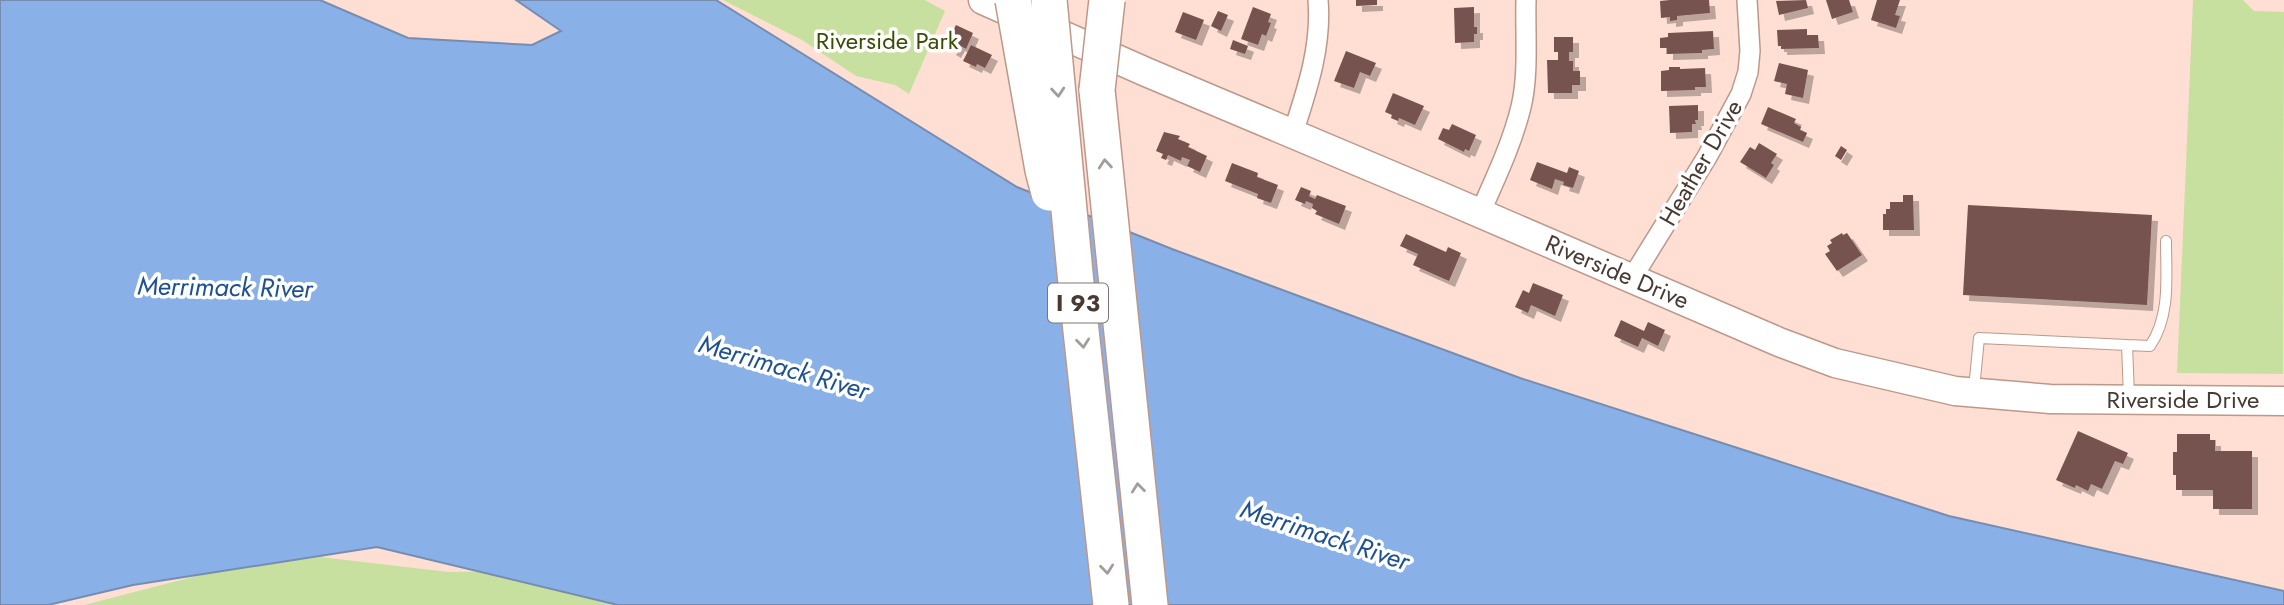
<svg xmlns="http://www.w3.org/2000/svg" width="2284" height="605" font-family="Jost,sans-serif">
  <style>
    .green { fill: #c7e09f }
    .water { fill: #89b1e7; stroke: #768db1; stroke-width: 2 }
    .building { fill: #77534f; filter: url(#shadow) }
    .lines { fill: none; stroke-linecap: round; stroke-linejoin: round }
    .service-casing { stroke: #bd988a; stroke-width: 12 }
    .minor-casing { stroke: #bd988a; stroke-width: 22 }
    .secondary-casing { stroke: #bd988a; stroke-width: 31 }
    .motorway-casing { stroke: #bd988a; stroke-width: 38 }
    .service { stroke: #fff; stroke-width: 10 }
    .minor { stroke: #fff; stroke-width: 19 }
    .secondary { stroke: #fff; stroke-width: 28 }
    .motorway { stroke: #fff; stroke-width: 35 }
    .motorway-bridge-casing { stroke: #bd988a; stroke-width: 38; stroke-linecap: butt }
    .motorway-bridge { stroke: #fff; stroke-width: 35 }
    .oneway { stroke: #a49c99 }
    .labels { text-anchor: middle; stroke-width: 7; stroke-linejoin: round; paint-order: stroke }
    .shield { fill: #fff; stroke: #807470; stroke-width: 2 }
    .shield-label { font-size: 23px; font-weight: bold; fill: #493933 }
    .park-label { font-size: 24px; fill: #394e04; stroke: #fff }
    .street-label { font-size: 24px; fill: #493933; stroke: #fff }
    .water-label { font-size: 26px; font-style: italic; fill: #1e5192; stroke: #fff }
  </style>
  <defs>
    <filter id="shadow"><feDropShadow dx="6" dy="6" stdDeviation="0" flood-color="#0004"/></filter>
  </defs>
  <rect width="100%" height="100%" fill="#ffdfd3"/>
  <path class="green" d="M723,0H925L945,11L909,94L895,85L856,76L802,40Z
    M2193,0H2243L2254,11L2284,12L2283,374L2177,373Z
    M320,557L449,572L550,571L712,605H84L204,574Z"/>
  <path class="water" d="M0,0H320L408,38L532,45L561,31L516,0H716L1017,187L1172,249L1520,378L1949,516L2284,591V605H618L377,547L133,585L48,605H0Z"/>
  <path class="building" d="M1356,0H1377V5L1356,6Z
    M1670,0H1709L1710,13L1677,16V20L1670,21V17L1661,18L1660,1Z
    M1806,0L1808,8L1779,15L1776,1Z
    M1826,0H1849L1853,12L1832,19Z
    M1877,0H1900L1895,15L1900,16L1896,28L1871,20Z
    M1253,7L1271,14L1268,22L1271,23L1266,36L1262,34L1258,45L1241,39Z
    M1474,7V27H1477V34H1474V42L1455,43L1454,8Z
    M1218,11L1228,15L1221,31L1211,26Z
    M1183,12L1204,20L1196,40L1175,32Z
    M956,25L973,33L966,49L959,45L955,52L950,49L953,44L948,41Z
    M1807,29V35H1818L1819,48L1781,49V46H1778L1777,30Z
    M1713,31L1714,49L1702,50V53L1667,54V48H1660V38L1668,37V33Z
    M1554,37H1573V52H1569V61H1573V71H1580V85H1572V93H1548L1547,60H1558V52H1554Z
    M1233,40L1248,46L1245,54L1230,49Z
    M971,45L992,55L985,68L977,64L976,67L963,61Z
    M1346,51L1376,63L1370,76L1360,72L1354,88L1334,81Z
    M1779,63L1808,70L1803,98L1785,94L1787,84L1774,81Z
    M1669,67H1680V69L1705,68L1706,87H1695V90L1661,91V71L1669,70Z
    M1393,93L1424,106L1415,125L1399,118L1398,121L1391,118L1392,115L1385,112Z
    M1698,105V120H1695L1696,124H1692V132L1670,133L1669,106Z
    M1768,107L1796,119L1794,123L1801,127L1800,130L1807,133L1803,142L1761,124Z
    M1452,124L1476,135L1469,151L1465,149L1464,152L1438,139L1443,128L1449,130Z
    M1164,132L1180,136L1178,139L1190,144L1188,147L1207,156L1200,172L1187,166L1190,160L1182,157L1181,161L1168,155L1166,160L1161,158L1163,154L1156,151Z
    M1759,143L1777,154L1771,163L1774,165L1766,178L1740,162L1750,147L1755,150Z
    M1841,146L1847,150L1841,160L1835,156Z
    M1537,162L1567,173L1569,167L1579,171L1573,188L1563,185L1564,182L1555,179L1552,189L1530,180Z
    M1232,163L1258,173L1257,177L1278,185L1271,203L1257,198L1258,194L1225,181Z
    M1301,187L1311,191L1309,196L1315,199L1317,195L1346,206L1339,224L1315,214L1317,211L1312,208L1313,204L1306,201L1305,204L1295,200Z
    M1903,195H1913L1914,230H1883V214H1886V209H1890V202H1903Z
    M1968,205L2152,215L2147,305L1963,295Z
    M1842,233L1843,235L1847,233L1862,255L1837,271L1825,254L1830,251L1827,246L1832,243L1830,240Z
    M1406,234L1446,252L1448,247L1461,253L1449,281L1413,265L1418,254L1400,246Z
    M1533,283L1563,295L1555,316L1531,305L1528,313L1515,307L1523,290L1529,293Z
    M1621,320L1644,331L1648,322L1665,330L1658,346L1642,338L1638,347L1614,336Z
    M2078,431L2128,453L2123,464L2115,461L2102,489L2091,484L2088,491L2076,485L2075,488L2056,480Z
    M2177,434H2210V440H2215V451H2252V509H2213V490H2176V475H2173V452H2177Z"/>
  <g class="lines">
    <g class="service-casing">
      <path id="service" d="M2127,345L2150,346C2171,315 2166,276 2166,241
        M1974,389L1979,338L2127,345L2129,397"/>
    </g>
    <g class="minor-casing">
      <path id="minor" d="M1293,133C1307,90 1322,46 1318,0
        M1480,213C1495,179 1512,144 1521,107C1529,74 1525,34 1526,0
        M1632,278L1707,157L1741,94L1748,72L1750,51L1747,0"/>
    </g>
    <g class="secondary-casing">
      <path id="secondary" d="M983,0L1146,72L1440,196L1779,342L1835,363L1955,391L2050,399L2284,401"/>
    </g>
    <g class="motorway-casing">
      <path id="motorway" d="M1097,90L1150,605"/>
    </g>
    <use href="#service" class="service"/>
    <use href="#minor" class="minor"/>
    <use href="#secondary" class="secondary"/>
    <use href="#motorway" class="motorway"/>
    <g class="motorway-bridge-casing">
      <path id="motorway-bridge" d="M1013,0L1043,170L1049,193
        M1049,0L1077,294L1111,605
        M1097,90L1107,0"/>
    </g>
    <use href="#motorway-bridge" class="motorway-bridge"/>
  </g>
  <defs><path id="oneway-chevron" d="M-2-3.5L2.5 0L-2 3.5" fill="none" stroke-width="1.6" stroke-linecap="round" stroke-linejoin="round" transform="scale(1.75)"/></defs>
  <g class="oneway">
    <use href="#oneway-chevron" transform="translate(1058 92) rotate(85)"/>
    <use href="#oneway-chevron" transform="translate(1105 164) rotate(-95)"/>
    <use href="#oneway-chevron" transform="translate(1083 343) rotate(84)"/>
    <use href="#oneway-chevron" transform="translate(1138 488) rotate(-96)"/>
    <use href="#oneway-chevron" transform="translate(1107 569) rotate(84)"/>
  </g>
  <g class="labels">
    <rect class="shield" x="1048" y="283.5" width="60" height="39" rx="5"/>
    <g class="shield-label">
      <text x="1078" y="311">I 93</text>
    </g>
    <g class="park-label">
      <text x="887" y="49">Riverside Park</text>
    </g>
    <g class="street-label">
      <text transform="translate(1701 163) rotate(-60)" y="8">Heather Drive</text>
      <text transform="translate(1617 272) rotate(23)" y="8">Riverside Drive</text>
      <text x="2183" y="408">Riverside Drive</text>
    </g>
    <g class="water-label">
      <text transform="translate(225 287) rotate(1)" y="9">Merrimack River</text>
      <text transform="translate(784 367) rotate(16)" y="9">Merrimack River</text>
      <text transform="translate(1325 535) rotate(18)" y="9">Merrimack River</text>
    </g>
  </g>
</svg>
